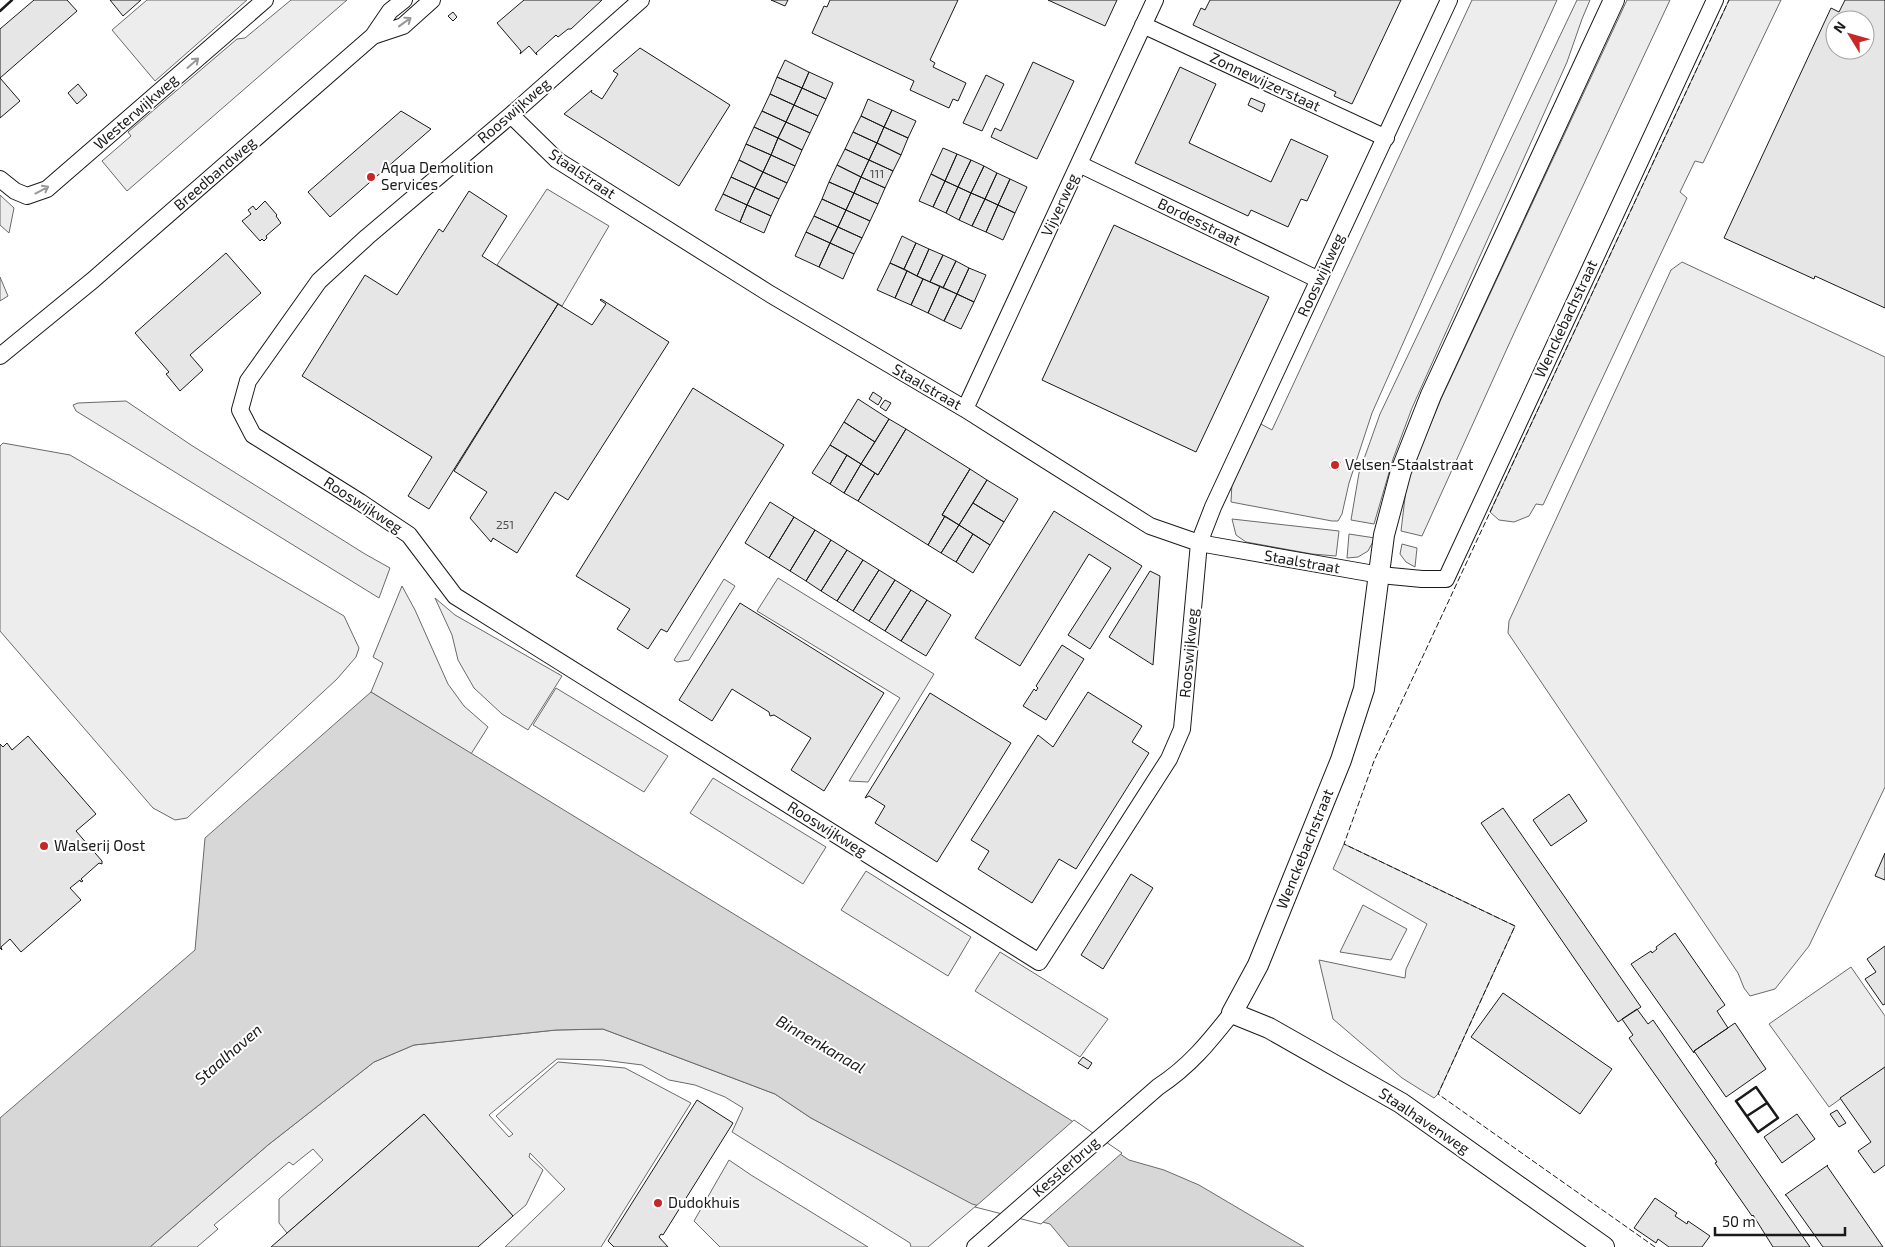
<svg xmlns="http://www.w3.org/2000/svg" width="1885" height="1247" font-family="'Exo 2',sans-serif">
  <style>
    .built { fill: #ededed; stroke: #6a6a6a }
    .water { fill: #d7d7d7; stroke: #6a6a6a }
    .pier { fill: #fff; stroke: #6a6a6a }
    .building { fill: #e6e6e6; stroke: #1a1a1a; fill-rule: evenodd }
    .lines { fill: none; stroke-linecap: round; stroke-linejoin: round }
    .minor-casing { stroke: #1a1a1a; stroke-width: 18 }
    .tertiary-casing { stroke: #1a1a1a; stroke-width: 22 }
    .minor { stroke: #fff; stroke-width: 16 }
    .tertiary { stroke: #fff; stroke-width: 20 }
    .fence { stroke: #1a1a1a; stroke-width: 1; stroke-dasharray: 6 2.5; stroke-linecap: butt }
    .wall { stroke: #1a1a1a; stroke-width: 2.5 }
    .oneway { stroke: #989898 }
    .poi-dot { fill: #c62828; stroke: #fff; stroke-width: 2 }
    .labels { text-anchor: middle; stroke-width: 4; stroke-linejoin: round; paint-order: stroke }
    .number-label { font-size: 12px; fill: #4d4d4d }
    .street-label { font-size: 15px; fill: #1a1a1a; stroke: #fff }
    .poi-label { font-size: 15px; fill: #1a1a1a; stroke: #fff; text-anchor: start }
    .water-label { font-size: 16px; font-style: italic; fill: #1a1a1a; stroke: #fff }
  </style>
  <rect width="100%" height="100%" fill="#fff"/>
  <path class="built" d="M147,0H247L155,81L112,30Z
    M291,0H347L127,191L102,161L131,136L128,132L237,39L245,38Z
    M1472,0H1557L1492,143L1372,413L1349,483L1342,514L1338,521H1332L1231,502L1232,482L1259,423L1272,430Z
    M1577,0H1590L1582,19L1567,62L1412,408L1393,459L1374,524L1351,520L1359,473L1380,414Z
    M1627,0H1670L1515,331L1422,536L1401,531L1407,481L1441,399Z
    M1729,0H1781L1703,163L1695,161L1680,192L1687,198L1543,505L1536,504L1529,516L1514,522L1499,520L1490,512Z
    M547,189L609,226L562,306L497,265Z
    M0,195L14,208L9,233L0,225Z
    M1682,262L1885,357V787L1809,946L1775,989L1750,996L1744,988L1738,973L1508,633L1509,621L1671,270Z
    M0,277L8,296L0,301Z
    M126,401L191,445L365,554L390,568L379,598L76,411L73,405L78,403Z
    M3,443L70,455L344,616L359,648L356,657L337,679L187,818L175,820L153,808L0,631V446Z
    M1232,519L1339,531L1336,556L1312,554L1246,542L1236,535Z
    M1349,534L1375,538L1368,551L1358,557L1347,558Z
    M1402,544L1417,548L1415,567L1406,562L1400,554Z
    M778,578L934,674L868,782L849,781L900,698L757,611Z
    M724,579L735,586L689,660L677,662L674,660Z
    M402,586L415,610L448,684L464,706L488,727L471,754L371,692L383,663L373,657Z
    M435,598L455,615L562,676L528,730L502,714L474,688L458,660L452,635Z
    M556,688L668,756L644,792L533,725Z
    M713,778L826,847L803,884L690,813Z
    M1344,844L1515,926L1438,1094L1434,1098L1402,1078L1333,1019L1319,960L1405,978L1406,969L1427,924L1333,869Z
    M866,871L971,937L948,976L841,910Z
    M1363,905L1407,929L1391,960L1340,952Z
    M1000,952L1108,1019L1080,1057L975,991Z
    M1851,967L1885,1016V1067L1829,1107L1769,1024Z
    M603,1029L775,1094L811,1118L977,1205L928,1247H911L910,1243L732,1132L743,1108L725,1097L695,1085L669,1080L642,1065L603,1060L557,1059L489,1115L509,1137L513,1134L496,1116L558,1062L625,1068L691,1103L601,1247H505L565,1189L530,1153L529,1157L543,1170L526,1205L513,1216L424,1114L287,1233L279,1223V1199L323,1160L313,1149L293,1165L289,1162L214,1225L218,1229L197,1247H150L268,1145L374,1062L414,1045L556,1030Z
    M729,1160L751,1175L868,1247H720L694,1221Z"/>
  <path class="water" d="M371,692L1069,1119L1129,1160L1164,1170L1199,1185L1304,1247H1069L1050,1224L972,1204L811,1118L775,1094L603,1029L556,1030L414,1045L374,1062L268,1145L150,1247H0V1118L195,950L205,838Z"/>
  <path class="pier" d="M1074,1120L1122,1153L1041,1224L975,1207Z"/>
  <path class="building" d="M34,0H67L77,11L0,78V29Z
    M110,0H141L123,16Z
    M524,0H602L571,29H568L558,37L556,35L536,53L537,55L529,46L520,54L521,51L497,23Z
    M771,0H788L785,6Z
    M830,0H958L930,60L935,63L933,67L966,83L958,101L953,99L949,108L910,90L914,81L812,33L824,6L827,7Z
    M1048,0H1117L1105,26Z
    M1210,0H1401L1352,104L1334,96L1336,92L1193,25L1201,8L1205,10Z
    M1845,0H1885V308L1815,276L1814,279L1724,238L1831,8L1839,12ZM1835,20H1865V50H1835Z
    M453,12L457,17L453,21L448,16Z
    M640,48L730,105L679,186L564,114L592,90L591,92L602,99L618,74L613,71Z
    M785,60L809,72L802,88L777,77Z
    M1033,62L1074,81L1037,159L991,137L995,128L1001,131Z
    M1180,67L1216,84L1189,143L1271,182L1291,139L1328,156L1307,201L1301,199L1288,227L1251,210L1248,216L1135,163Z
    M809,72L833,83L826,99L802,88Z
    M986,75L1004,84L982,131L963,123Z
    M777,77L802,88L794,105L770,94Z
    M0,78L20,101L0,118Z
    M78,84L87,95L77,104L68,93Z
    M802,88L826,99L818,116L794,105Z
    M770,94L794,105L786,122L762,111Z
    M1251,98L1265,104L1262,112L1248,105Z
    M868,99L892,110L884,127L861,116Z
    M794,105L818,116L810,133L786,122Z
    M892,110L916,121L908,138L884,127Z
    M401,111L431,129L330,217L308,192Z
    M762,111L786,122L778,138L754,127Z
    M861,116L884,127L877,143L853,132Z
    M786,122L810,133L802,150L778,138Z
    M754,127L778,138L771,155L746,144Z
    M884,127L908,138L901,155L877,143Z
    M853,132L877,143L869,160L845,149Z
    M778,138L802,150L795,166L771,155Z
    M877,143L901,155L893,171L869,160Z
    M746,144L771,155L763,172L739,160Z
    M943,148L957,154L945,181L931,174Z
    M845,149L869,160L861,177L837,165Z
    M957,154L971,160L958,187L945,181Z
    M771,155L795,166L787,183L763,172Z
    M739,160L763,172L755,188L731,177Z
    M869,160L893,171L885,188L861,177Z
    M971,160L984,166L971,193L958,187Z
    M837,165L861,177L854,193L829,182Z
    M984,166L997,173L985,199L971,193Z
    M763,172L787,183L779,199L755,188Z
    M997,173L1010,179L998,205L985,199Z
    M931,174L945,181L933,207L919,201Z
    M731,177L755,188L747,205L723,194Z
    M861,177L885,188L878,204L854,193Z
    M1010,179L1027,187L1015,213L998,205Z
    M945,181L958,187L946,213L933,207Z
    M829,182L854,193L846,210L822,199Z
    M958,187L971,193L959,220L946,213Z
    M755,188L779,199L771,216L747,205Z
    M469,191L507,216L482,256L558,304L429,509L408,496L432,457L302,376L365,275L397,295L439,229L443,232Z
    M854,193L878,204L870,221L846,210Z
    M971,193L985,199L972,226L959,220Z
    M723,194L747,205L740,222L715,210Z
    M822,199L846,210L838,227L814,216Z
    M985,199L998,205L986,232L972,226Z
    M265,201L277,215L276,216L281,223L266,236L267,238L264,241L262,239L260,241L242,221L251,214L248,210L253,206L256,210Z
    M747,205L771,216L764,233L740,222Z
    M998,205L1015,213L1003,240L986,232Z
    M846,210L870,221L862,238L838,227Z
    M814,216L838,227L830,243L806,232Z
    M1114,225L1269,297L1196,452L1042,380Z
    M838,227L862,238L854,254L830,243Z
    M806,232L830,243L819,267L795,256Z
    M902,236L916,243L904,269L890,263Z
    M830,243L854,254L843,279L819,267Z
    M916,243L929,249L917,276L904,269Z
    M929,249L943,255L930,282L917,276Z
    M226,253L261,293L190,355L203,370L180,391L166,374L169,372L135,333Z
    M943,255L956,261L943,288L930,282Z
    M956,261L969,268L957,294L943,288Z
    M890,263L907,271L895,298L877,290Z
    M969,268L986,275L974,302L957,294Z
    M907,271L923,279L911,305L895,298Z
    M923,279L940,286L928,313L911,305Z
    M940,286L957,294L944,321L928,313Z
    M957,294L974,302L961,329L944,321Z
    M601,299L669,342L568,500L555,492L517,553L493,538L491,542L470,518L487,492L454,471L558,304L592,325L606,304L600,300Z
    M693,388L784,445L667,632L661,629L648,649L617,629L630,609L576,576Z
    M873,392L882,398L878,405L869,399Z
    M858,399L889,419L875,442L844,422Z
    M885,400L891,403L886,411L880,407Z
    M889,419L906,429L878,475L861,464Z
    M844,422L875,442L861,464L830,445Z
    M906,429L970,469L942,515L945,516L928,545L858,501L875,473L878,475Z
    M830,445L847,455L830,484L812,473Z
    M847,455L861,464L844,493L830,484Z
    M1332,460L1340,462L1338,470L1330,468Z
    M861,464L875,473L858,501L844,493Z
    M970,469L987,480L959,525L942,515Z
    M987,480L1018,499L1004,522L973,503Z
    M770,502L794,517L769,558L745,543Z
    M973,503L1004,522L990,545L959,525Z
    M1054,511L1142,566L1090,649L1068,635L1111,568L1089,554L1020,666L975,638Z
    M945,516L959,525L941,553L928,545Z
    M794,517L815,530L790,571L769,558Z
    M959,525L973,534L956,562L941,553Z
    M815,530L831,540L806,581L790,571Z
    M973,534L990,545L973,573L956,562Z
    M831,540L847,550L821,591L806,581Z
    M847,550L863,560L837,601L821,591Z
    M863,560L879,570L853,611L837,601Z
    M879,570L895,580L869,621L853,611Z
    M1150,571L1160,576L1153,665L1109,637Z
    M895,580L911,590L885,631L869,621Z
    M911,590L927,600L901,641L885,631Z
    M927,600L951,615L926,656L901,641Z
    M740,603L884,693L824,791L791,770L811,738L774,715L770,716L769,712L732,689L712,721L679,700Z
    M1062,645L1084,659L1046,720L1023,706L1034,689L1036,691L1038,688L1036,686Z
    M1088,692L1142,726L1132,742L1149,753L1076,869L1059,859L1032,903L978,869L989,851L971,840L1038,735L1053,747Z
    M930,693L1011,743L937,862L875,823L885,806L869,796L865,798Z
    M28,736L96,814L76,831L102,861V864L99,863L81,879L83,881L81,882L80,880L70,888L81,900L21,952L10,939L1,947L2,950L0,948V744L3,747L7,743L12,750Z
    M1569,794L1587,821L1551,846L1533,820Z
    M1503,808L1641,1007L1618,1022L1481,823Z
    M1885,853V880L1875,876Z
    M1131,874L1153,888L1103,969L1081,955Z
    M1675,933L1725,1005L1717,1011L1728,1028L1694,1051V1053L1631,964L1651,951L1652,953L1657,949L1656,947Z
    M1885,946V1004L1883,1005L1865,979L1876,972L1867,959Z
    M1503,993L1612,1069L1580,1114L1471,1037Z
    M1637,1009L1648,1024L1653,1020L1810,1247H1773L1753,1215L1752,1216L1715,1163L1717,1162L1629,1038L1633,1035L1622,1019Z
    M1735,1023L1766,1069L1726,1097L1694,1051Z
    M1083,1057L1092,1063L1088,1069L1078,1063Z
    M1885,1067V1165L1874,1173L1858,1151L1871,1142L1840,1098Z
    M697,1100L733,1123L663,1235L661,1234L659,1237L668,1247H614L608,1241Z
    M1837,1110L1846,1123L1839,1127L1830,1114Z
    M424,1114L513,1216L478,1247H271Z
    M1797,1114L1815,1139L1782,1163L1764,1137Z
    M1828,1165L1827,1166L1883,1247H1823L1786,1195H1785Z
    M1655,1198L1677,1213L1675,1216L1687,1224L1688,1221L1710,1236L1702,1247H1669L1658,1239L1656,1243L1634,1228Z"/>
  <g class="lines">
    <g class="minor-casing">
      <path id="minor" d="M641,0L511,115L367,237L319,281L248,381L240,410L253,435L360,502L409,535L455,596L1039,962L1169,759L1182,729L1199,543L1213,507L1449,0
        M1143,25L1386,138
        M373,36L403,26L432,0
        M511,115L557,160L770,294L965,409L1150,526L1199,543L1380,575L1422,579H1446L1715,0
        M1079,164L1319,280
        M0,179L15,191L27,196L47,189L265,0
        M0,356L93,280L373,36L390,11L404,0
        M965,409L1155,0
        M975,1247L1158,1087C1190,1066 1209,1042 1232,1013"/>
    </g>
    <g class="tertiary-casing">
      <path id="tertiary" d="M1604,1247L1401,1103L1269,1028L1232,1013L1258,965L1341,760L1364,689L1384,535L1401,471L1431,395L1614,0"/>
    </g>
    <use href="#minor" class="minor"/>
    <use href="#tertiary" class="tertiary"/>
    <path class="fence" d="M1655,1247L1438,1094L1515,926L1344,844L1374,761L1729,0"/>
    <path class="wall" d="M0,11L12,0
      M1756,1087L1778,1118L1758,1132L1736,1101Z
      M1747,1116L1767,1103"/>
  </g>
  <defs><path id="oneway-shaft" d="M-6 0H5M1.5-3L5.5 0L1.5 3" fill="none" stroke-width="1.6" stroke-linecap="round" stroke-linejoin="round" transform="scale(1.25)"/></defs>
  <g class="oneway">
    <use href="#oneway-shaft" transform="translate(405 22) rotate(-36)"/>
    <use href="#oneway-shaft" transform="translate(193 63) rotate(-41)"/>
    <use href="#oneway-shaft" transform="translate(42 190) rotate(-28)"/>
  </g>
  <g class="poi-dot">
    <circle cx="371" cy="177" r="5"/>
    <circle cx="1335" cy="465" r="5"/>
    <circle cx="44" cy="846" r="5"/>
    <circle cx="658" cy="1203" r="5"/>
  </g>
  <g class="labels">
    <g class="number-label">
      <text x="877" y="178">111</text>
      <text x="505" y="529">251</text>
    </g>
    <g class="street-label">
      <text transform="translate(1265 82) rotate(25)" y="5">Zonnewijzerstaat</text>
      <text transform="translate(514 111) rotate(-41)" y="5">Rooswijkweg</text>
      <text transform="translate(136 112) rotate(-41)" y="5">Westerwijkweg</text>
      <text transform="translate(215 174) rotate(-41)" y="5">Breedbandweg</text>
      <text transform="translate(582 174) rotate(34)" y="5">Staalstraat</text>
      <text transform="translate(1060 205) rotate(-65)" y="5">Vijverweg</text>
      <text transform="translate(1199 222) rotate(26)" y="5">Bordesstraat</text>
      <text transform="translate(1321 275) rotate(-65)" y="5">Rooswijkweg</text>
      <text transform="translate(1566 319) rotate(-65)" y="5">Wenckebachstraat</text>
      <text transform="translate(927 387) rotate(30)" y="5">Staalstraat</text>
      <text transform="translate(363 505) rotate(33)" y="5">Rooswijkweg</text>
      <text transform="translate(1302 562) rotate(10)" y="5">Staalstraat</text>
      <text transform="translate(1189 653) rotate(-85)" y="5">Rooswijkweg</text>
      <text transform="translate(827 829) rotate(32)" y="5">Rooswijkweg</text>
      <text transform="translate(1305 849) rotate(-68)" y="5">Wenckebachstraat</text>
      <text transform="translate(1424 1121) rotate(34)" y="5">Staalhavenweg</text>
      <text transform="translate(1066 1167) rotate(-41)" y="5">Kesslerbrug</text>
    </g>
    <g class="poi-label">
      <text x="381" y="173">Aqua Demolition<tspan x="381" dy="17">Services</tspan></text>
      <text x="1345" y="470">Velsen-Staalstraat</text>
      <text x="54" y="851">Walserij Oost</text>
      <text x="668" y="1208">Dudokhuis</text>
    </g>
    <g class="water-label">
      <text transform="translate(821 1044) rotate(30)" y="6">Binnenkanaal</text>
      <text transform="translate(228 1054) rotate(-41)" y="6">Staalhaven</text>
    </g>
  </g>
  <g transform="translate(1850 35) rotate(307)"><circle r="24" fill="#ffffff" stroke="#a3a3a3"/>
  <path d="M0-4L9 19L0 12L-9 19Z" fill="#c62828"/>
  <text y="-8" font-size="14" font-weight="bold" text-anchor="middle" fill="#1a1a1a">N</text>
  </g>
  <path d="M1715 1227v8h130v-8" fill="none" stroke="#1a1a1a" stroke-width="2.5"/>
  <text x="1722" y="1227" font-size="15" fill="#1a1a1a" stroke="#ffffff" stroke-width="4" paint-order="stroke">50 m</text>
</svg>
